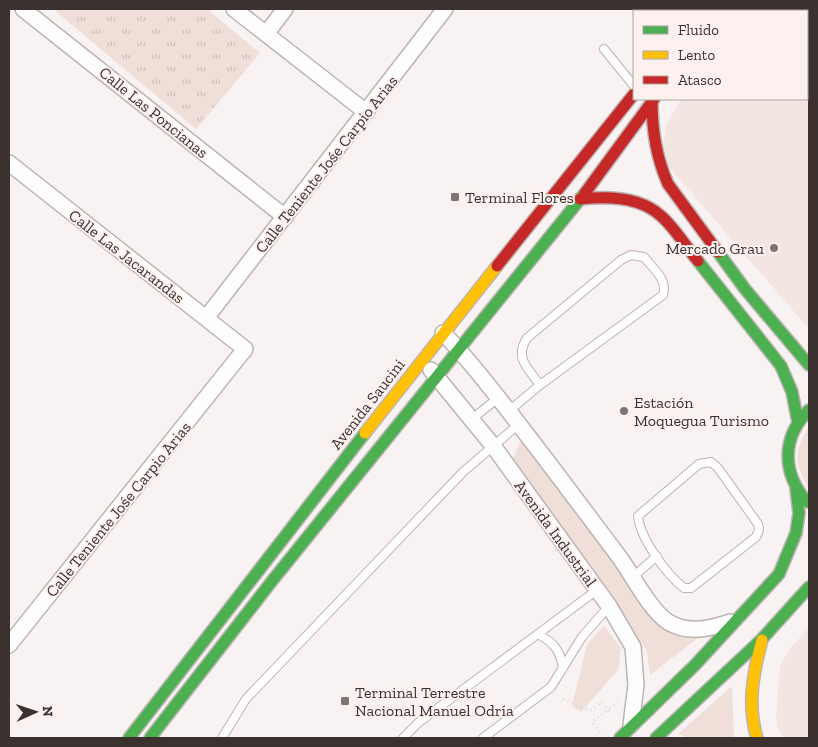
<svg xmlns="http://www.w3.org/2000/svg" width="818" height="747" font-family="'Zilla Slab',serif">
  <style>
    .built { fill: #f2e5e2 }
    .green { fill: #f0ded9 }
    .park { fill: url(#park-tufts) }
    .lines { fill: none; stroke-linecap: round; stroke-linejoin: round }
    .lane-casing { stroke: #bbb4b2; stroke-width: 10 }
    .street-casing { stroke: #bbb4b2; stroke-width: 18 }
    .fast-casing { stroke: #bbb4b2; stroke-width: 14 }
    .slow-casing { stroke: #bbb4b2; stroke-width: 14 }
    .jam-casing { stroke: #bbb4b2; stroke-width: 14 }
    .path { stroke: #dbdad9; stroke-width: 3; stroke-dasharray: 1 4; stroke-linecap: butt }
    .lane { stroke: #fefdfd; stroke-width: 8 }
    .street { stroke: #fefdfd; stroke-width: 15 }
    .fast { stroke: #4caf50; stroke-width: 11 }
    .slow { stroke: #ffc107; stroke-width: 11 }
    .jam { stroke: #c62828; stroke-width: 11 }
    .poi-dot { fill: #7d7573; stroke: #fcf1ee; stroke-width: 2 }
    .labels { text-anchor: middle; stroke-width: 4; stroke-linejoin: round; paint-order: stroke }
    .street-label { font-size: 16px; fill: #3b312f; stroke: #fcf1ee }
    .poi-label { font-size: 16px; fill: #3b312f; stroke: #fcf1ee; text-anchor: start }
  </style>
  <defs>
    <pattern id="park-tufts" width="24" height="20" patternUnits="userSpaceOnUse" patternTransform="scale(1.25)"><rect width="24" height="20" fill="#f0ded9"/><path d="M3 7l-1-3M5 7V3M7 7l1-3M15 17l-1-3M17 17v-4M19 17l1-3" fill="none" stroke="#cfbfbb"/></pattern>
  </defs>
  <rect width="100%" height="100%" fill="#f8f3f2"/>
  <path class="built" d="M737,9H809V329L669,167L663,145L667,123L681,99H807V11H735Z
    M809,628V738H785L778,729L776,717L780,667L789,649Z"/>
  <path class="green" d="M809,426V490C794,460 793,456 809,426Z
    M521,440L664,625L699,637L650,675L647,651L513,458Z
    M604,626L621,648L618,670L581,712L572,706L587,644Z
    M732,686L734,738H690L678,734Z"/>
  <path class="park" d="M53,9H207L260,53L196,129Z"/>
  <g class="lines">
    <g class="lane-casing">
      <path id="lane" d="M604,49L634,86
        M509,411L540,385L663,295C668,279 653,269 644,257L631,255L621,260L527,338C514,358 528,368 540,385
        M472,419L498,398
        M711,462L718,468L758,524L759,530L756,537L691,588H684C666,574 640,538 638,516L699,464Z
        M634,576L657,556
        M538,634C554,643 560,650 563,668
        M222,738L246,699L463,472L519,424
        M403,738L418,723L597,590
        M483,738L551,687L582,637L609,606"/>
    </g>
    <g class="street-casing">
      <path id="street" d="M23,9L285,217
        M234,9L366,112
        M266,34L285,9
        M9,163L245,349L9,645
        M206,318L445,9
        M443,333C464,354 482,377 500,400C541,452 580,505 620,558C633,576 650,610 668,622C688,634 709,629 730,622
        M431,370L494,447L609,606L633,647L636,685L631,725"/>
    </g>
    <g class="fast-casing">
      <path id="fast" d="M716,11L718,9
        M718,252L745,289L809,365
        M698,261L781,366L792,392L798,423
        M807,502C782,473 781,438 809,410
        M129,738L365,433
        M150,738L272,581L585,193
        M620,738L695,665L779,574L796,533L799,513L796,489
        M656,738L762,639L809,587"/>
    </g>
    <g class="slow-casing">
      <path id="slow" d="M696,11L698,9
        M365,433L497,266
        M757,738C747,705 753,673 762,640"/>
    </g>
    <g class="jam-casing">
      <path id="jam" d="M652,102C652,131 656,157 668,184L718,252
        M585,193L654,99
        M580,199C607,196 640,196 661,216C675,228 686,247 698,261
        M497,266L634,94"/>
    </g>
    <path class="path" d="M563,699L590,711L602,702L609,711
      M600,732L592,722L618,702"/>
    <use href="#lane" class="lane"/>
    <use href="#street" class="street"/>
    <use href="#fast" class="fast"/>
    <use href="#slow" class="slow"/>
    <use href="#jam" class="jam"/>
  </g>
  <g class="poi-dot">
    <rect x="450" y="192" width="10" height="10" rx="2.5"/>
    <circle cx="774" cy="248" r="5"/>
    <circle cx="624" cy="411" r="5"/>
    <rect x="340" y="696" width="10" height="10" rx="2.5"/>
  </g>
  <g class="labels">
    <g class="street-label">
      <text transform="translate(154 112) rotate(39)" y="6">Calle Las Poncianas</text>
      <text transform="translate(326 164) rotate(-52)" y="6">Calle Teniente Jośe Carpio Arias</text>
      <text transform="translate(127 256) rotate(38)" y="6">Calle Las Jacarandas</text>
      <text transform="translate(367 404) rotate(-52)" y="6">Avenida Saucini</text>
      <text transform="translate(118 509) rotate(-51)" y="6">Calle Teniente Jośe Carpio Arias</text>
      <text transform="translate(556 533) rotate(54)" y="6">Avenida Industrial</text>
    </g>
    <g class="poi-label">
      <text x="465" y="203">Terminal Flores</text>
      <text x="764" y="254" text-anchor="end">Mercado Grau</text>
      <text x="634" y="408">Estación<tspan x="634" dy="18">Moquegua Turismo</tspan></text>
      <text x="355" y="698">Terminal Terrestre<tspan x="355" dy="18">Nacional Manuel Odría</tspan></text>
    </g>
  </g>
  <rect width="818" height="747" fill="none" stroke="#3b312f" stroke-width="20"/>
  <rect x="633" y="10" width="175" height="90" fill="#fcf1ee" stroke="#afa4a2"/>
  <rect x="643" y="26" width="25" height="8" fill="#4caf50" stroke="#afa4a2"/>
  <text x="678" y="35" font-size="15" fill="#3b312f">Fluido</text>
  <rect x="643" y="51" width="25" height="8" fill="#ffc107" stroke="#afa4a2"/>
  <text x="678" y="60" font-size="15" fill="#3b312f">Lento</text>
  <rect x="643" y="76" width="25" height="8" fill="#c62828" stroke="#afa4a2"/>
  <text x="678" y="85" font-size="15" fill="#3b312f">Atasco</text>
  <g transform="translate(35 712) rotate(87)" stroke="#fcf1ee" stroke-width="4" paint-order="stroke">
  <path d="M0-4L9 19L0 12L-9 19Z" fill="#3b312f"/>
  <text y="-8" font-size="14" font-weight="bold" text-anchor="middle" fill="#3b312f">N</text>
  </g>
</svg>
